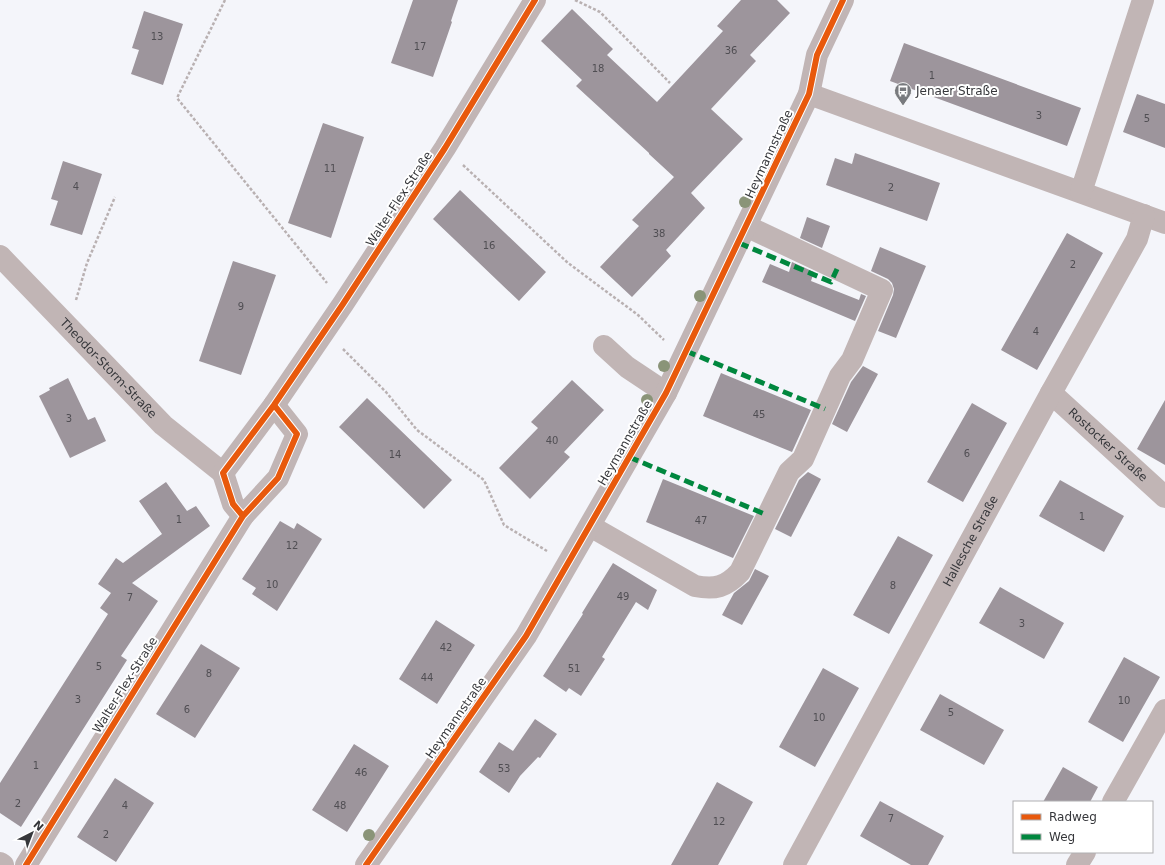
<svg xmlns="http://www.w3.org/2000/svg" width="1165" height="865" font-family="'DejaVu Sans',sans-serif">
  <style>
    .building { fill: #9d959c }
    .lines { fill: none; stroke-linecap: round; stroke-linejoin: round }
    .path { stroke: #b9b1b2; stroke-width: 2.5; stroke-dasharray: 3 2; stroke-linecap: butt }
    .minor { stroke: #c1b5b5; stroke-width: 22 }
    .quiet { stroke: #00873e; stroke-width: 5; stroke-dasharray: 10 5; stroke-linecap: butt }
    .cycleway-casing { stroke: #fff; stroke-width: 8 }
    .cycleway { stroke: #e8590c; stroke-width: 6 }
    .tree { fill: #8a9478 }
    .labels { text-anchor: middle; stroke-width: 4; stroke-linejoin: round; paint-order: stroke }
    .number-label { font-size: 10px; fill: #504e53 }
    .poi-label { font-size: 12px; fill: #36373b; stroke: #fff; text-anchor: start }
    .street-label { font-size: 12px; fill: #36373b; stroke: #fff }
  </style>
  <rect width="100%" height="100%" fill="#f4f5fa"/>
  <path class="building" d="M413,0H458L451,21L452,22L433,77L391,63Z
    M741,0H777L790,13L750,55L756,61L711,109L743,139L691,193L705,208L666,250L671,256L632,297L600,267L639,226L632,220L674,177L649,154V153L576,86L582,80L541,41L572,9L613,49L607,55L657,102L723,31L717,26Z
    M144,11L183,24L163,85L131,74L139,50L132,48Z
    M904,43L1081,108L1067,146L890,81Z
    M1137,94L1165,104V148L1123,132Z
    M323,123L364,137L331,238L288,223Z
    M855,153L940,183L927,221L826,185L835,158L852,164Z
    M63,161L102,174L82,235L50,225L58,201L51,199Z
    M460,190L546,272L519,301L433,219Z
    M807,217L830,226L822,248L800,238Z
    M1067,233L1103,253L1037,370L1001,350Z
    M880,247L926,266L896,338L878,331L893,295L894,289L892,283L888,279L871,271Z
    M233,261L276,275L241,375L199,361Z
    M792,262L814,272L811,281L859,300L861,294L866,296L855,321L762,282L770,264L789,272Z
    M863,366L878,374L847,432L832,424L851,382Z
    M721,373L811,410L792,452L703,416Z
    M68,378L88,420L95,417L106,441L70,458L39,396L50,390L49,388Z
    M572,380L604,410L564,452L570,457L530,499L499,468L538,428L531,422Z
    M367,398L452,480L424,509L339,427Z
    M1165,400V465L1137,449Z
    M972,403L1007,423L963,502L927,482Z
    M808,472L821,479L791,537L775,529L799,480Z
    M663,479L754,516L733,558L646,522Z
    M1060,480L1124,516L1104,552L1039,516Z
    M166,482L187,511L196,506L210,526L132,583L158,601L121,656L127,660L21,827L0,813V783L108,614L100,608L111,593L98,584L116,558L123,563L162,534L139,501Z
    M280,521L294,529L297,523L322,539L277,611L252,594L256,588L242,579Z
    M898,536L933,555L889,634L853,615Z
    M613,563L657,590L648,610L636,602L602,657L605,659L581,696L569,688L566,692L543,676L583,614L582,613Z
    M755,569L769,576L742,625L722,615L734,593L749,581Z
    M1000,587L1064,623L1044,659L979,623Z
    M436,620L475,645L437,704L399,679Z
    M201,644L240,668L195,738L156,714Z
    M1124,657L1160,677L1123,742L1088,722Z
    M823,668L859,688L815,767L779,747Z
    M940,694L1004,730L984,765L920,730Z
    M535,719L557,734L540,758L538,757L520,776L509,793L479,772L499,742L513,751Z
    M354,744L389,766L347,832L312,810Z
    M1063,767L1098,787L1090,802H1043Z
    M115,778L154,803L116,862L77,837Z
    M717,782L753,802L718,865H671Z
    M880,801L944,836L928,865H911L860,836Z"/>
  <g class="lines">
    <path class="path" d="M225,0L177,98L327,283
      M575,0L600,12L670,83
      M463,165L568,263L638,315L664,340
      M76,300L87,263L115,197
      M343,349L386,392L417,430L484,480L504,525L547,551"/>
    <g class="minor">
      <path d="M809,94L1165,223"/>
      <path d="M1081,192L1143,0"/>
      <path id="s1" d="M0,256L163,425L223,473"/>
      <path d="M604,346L627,367L666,393"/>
      <path id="s2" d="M1051,393L1165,497"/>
      <path d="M243,516L278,478L297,434L274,405"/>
      <path d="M590,526L695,586C715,590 726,587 740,572L789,472L803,459L840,376L852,360L882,290L746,226"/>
      <path d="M1113,802L1165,710"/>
      <path d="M0,863L3,865"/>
      <path d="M26,865L243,516L233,504L223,473L274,405L343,304L445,148L535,0"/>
      <path d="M366,865L526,636L666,393L809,94L817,55L843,0"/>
      <path id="s3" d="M794,865L1051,393L1137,239L1144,215"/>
      <path d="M1077,865L1085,852"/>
    </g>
    <path class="quiet" d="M739,243L831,282L837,269
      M686,351L825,409
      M629,457L767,515"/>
    <g class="cycleway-casing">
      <path id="cycleway" d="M243,516L278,478L297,434L274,405
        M26,865L243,516L233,504L223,473L274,405L343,304L445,148L535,0
        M366,865L526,636L666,393L809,94L817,55L843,0"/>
    </g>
    <use href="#cycleway" class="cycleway"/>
  </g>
  <g class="tree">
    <circle cx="745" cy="202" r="6"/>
    <circle cx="700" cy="296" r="6"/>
    <circle cx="664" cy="366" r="6"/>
    <circle cx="647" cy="400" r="6"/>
    <circle cx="369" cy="835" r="6"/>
  </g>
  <defs>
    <g id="bus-pin" transform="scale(0.9)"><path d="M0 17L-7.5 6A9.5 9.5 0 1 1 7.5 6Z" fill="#787a7e" stroke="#fff"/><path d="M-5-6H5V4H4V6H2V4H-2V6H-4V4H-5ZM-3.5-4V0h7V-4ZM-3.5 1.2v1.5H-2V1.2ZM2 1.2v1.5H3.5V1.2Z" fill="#fff"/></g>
  </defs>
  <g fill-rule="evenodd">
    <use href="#bus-pin" x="903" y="91"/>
  </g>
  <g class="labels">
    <g class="number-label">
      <text x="157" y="40">13</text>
      <text x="420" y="50">17</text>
      <text x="731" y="54">36</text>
      <text x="598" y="72">18</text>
      <text x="932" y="79">1</text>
      <text x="1039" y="119">3</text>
      <text x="1147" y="122">5</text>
      <text x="330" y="172">11</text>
      <text x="76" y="190">4</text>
      <text x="891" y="191">2</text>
      <text x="659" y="237">38</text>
      <text x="489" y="249">16</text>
      <text x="1073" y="268">2</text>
      <text x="241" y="310">9</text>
      <text x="1036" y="335">4</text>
      <text x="759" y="418">45</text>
      <text x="69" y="422">3</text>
      <text x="552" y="444">40</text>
      <text x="967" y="457">6</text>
      <text x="395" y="458">14</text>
      <text x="1082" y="520">1</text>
      <text x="179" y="523">1</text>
      <text x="701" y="524">47</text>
      <text x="292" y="549">12</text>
      <text x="272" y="588">10</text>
      <text x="893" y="589">8</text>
      <text x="623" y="600">49</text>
      <text x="130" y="601">7</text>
      <text x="1022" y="627">3</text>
      <text x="446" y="651">42</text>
      <text x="99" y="670">5</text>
      <text x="574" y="672">51</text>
      <text x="209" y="677">8</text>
      <text x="427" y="681">44</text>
      <text x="78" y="703">3</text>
      <text x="1124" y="704">10</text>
      <text x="187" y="713">6</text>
      <text x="951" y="716">5</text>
      <text x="819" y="721">10</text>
      <text x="36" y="769">1</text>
      <text x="504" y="772">53</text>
      <text x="361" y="776">46</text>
      <text x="18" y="807">2</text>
      <text x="125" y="809">4</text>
      <text x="340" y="809">48</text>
      <text x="891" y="822">7</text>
      <text x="719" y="825">12</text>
      <text x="106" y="838">2</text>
    </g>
    <g class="poi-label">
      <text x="916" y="95">Jenaer Straße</text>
    </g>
    <g class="street-label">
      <text transform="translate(769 154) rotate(-65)" y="4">Heymannstraße</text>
      <text transform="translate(399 199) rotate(-57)" y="4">Walter-Flex-Straße</text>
      <text dy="4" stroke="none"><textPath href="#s1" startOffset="156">Theodor-Storm-Straße</textPath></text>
      <text transform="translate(625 443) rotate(-60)" y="4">Heymannstraße</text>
      <text dy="4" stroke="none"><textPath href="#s2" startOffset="77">Rostocker Straße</textPath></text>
      <text dy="4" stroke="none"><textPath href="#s3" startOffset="369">Hallesche Straße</textPath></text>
      <text transform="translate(125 685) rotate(-58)" y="4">Walter-Flex-Straße</text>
      <text transform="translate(456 718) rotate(-55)" y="4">Heymannstraße</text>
    </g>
  </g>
  <rect x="1013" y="801" width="140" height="52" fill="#ffffff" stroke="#afafb1"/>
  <rect x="1021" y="814" width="20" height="6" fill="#e8590c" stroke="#afafb1"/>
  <text x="1049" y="821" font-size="12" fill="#36373b">Radweg</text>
  <rect x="1021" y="834" width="20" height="6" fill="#00873e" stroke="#afafb1"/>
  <text x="1049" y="841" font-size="12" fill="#36373b">Weg</text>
  <g transform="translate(32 833) rotate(42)" stroke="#ffffff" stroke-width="3" paint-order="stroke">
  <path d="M0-3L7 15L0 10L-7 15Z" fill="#36373b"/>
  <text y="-6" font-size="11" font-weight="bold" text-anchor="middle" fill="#36373b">N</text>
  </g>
</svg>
